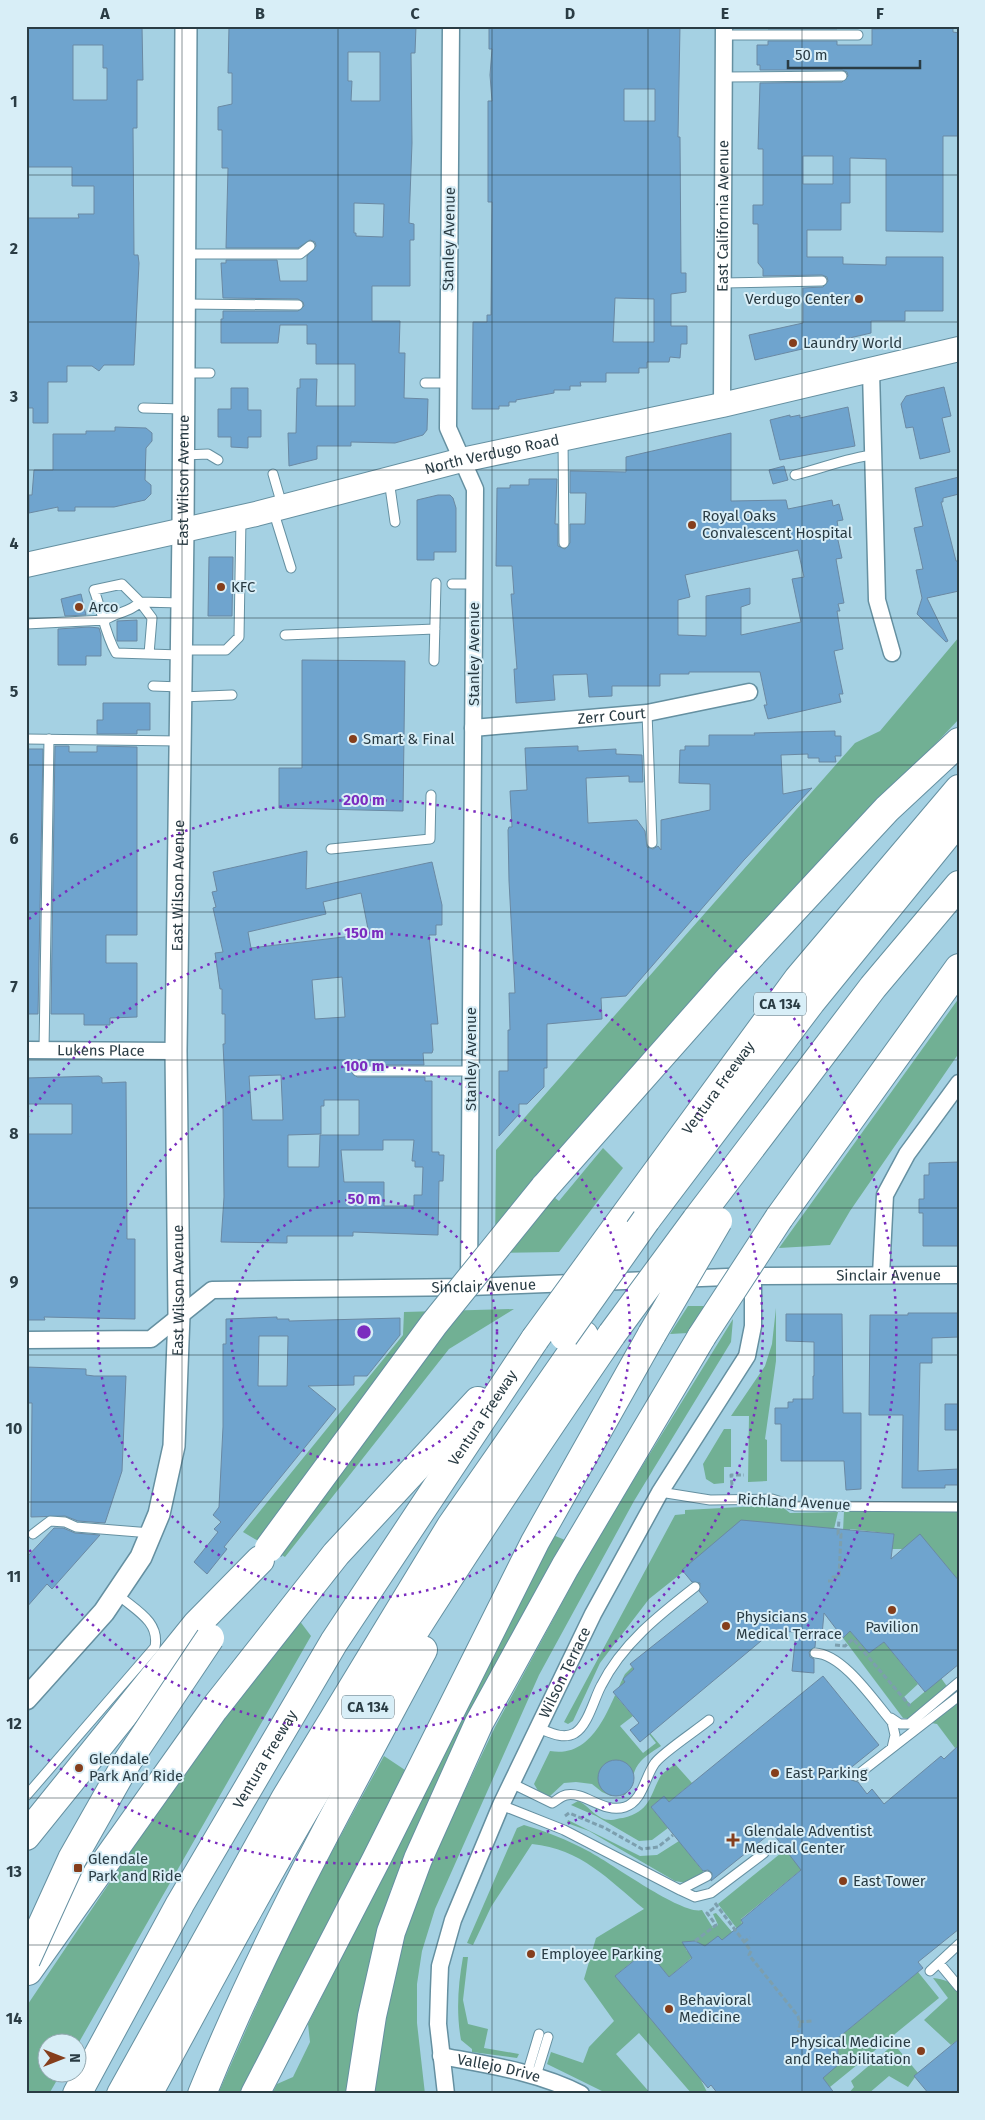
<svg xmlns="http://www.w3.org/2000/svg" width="985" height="2120" font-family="'Fira Sans',sans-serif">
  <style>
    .green { fill: #71b094 }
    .building { fill: #6fa4ce; stroke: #6a89a3; fill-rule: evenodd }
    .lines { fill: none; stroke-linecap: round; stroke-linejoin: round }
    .service-casing { stroke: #6590a1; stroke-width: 11 }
    .minor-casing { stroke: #6590a1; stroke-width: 19 }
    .tertiary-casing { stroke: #6590a1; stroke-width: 24 }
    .secondary-casing { stroke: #6590a1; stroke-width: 26 }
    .motorway-casing { stroke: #6590a1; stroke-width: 30 }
    .path { stroke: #7c9fae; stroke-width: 3; stroke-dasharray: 5 2.5; stroke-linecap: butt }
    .service { stroke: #fff; stroke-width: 9 }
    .minor { stroke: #fff; stroke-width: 16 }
    .tertiary { stroke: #fff; stroke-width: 21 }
    .secondary { stroke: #fff; stroke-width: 24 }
    .motorway { stroke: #fff; stroke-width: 28 }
    .motorway-bridge-casing { stroke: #6590a1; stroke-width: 30; stroke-linecap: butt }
    .motorway-bridge { stroke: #fff; stroke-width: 28 }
    .grid { fill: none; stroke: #2a3c44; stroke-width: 1; stroke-opacity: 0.55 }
    .ring { fill: none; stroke: #7b2cbf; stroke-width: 2.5; stroke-dasharray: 2.5 5 }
    .poi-dot { fill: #853e1c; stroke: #d8eef7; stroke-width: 2 }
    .labels { text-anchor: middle; stroke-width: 4; stroke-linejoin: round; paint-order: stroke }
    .shield { fill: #d8eef7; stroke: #5e717a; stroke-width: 1 }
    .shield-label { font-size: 14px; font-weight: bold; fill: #2a3c44 }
    .street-label { font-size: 15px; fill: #2a3c44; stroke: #d8eef7 }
    .poi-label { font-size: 15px; fill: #2a3c44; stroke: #d8eef7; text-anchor: start }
    .centre { fill: #7b2cbf; stroke: #d8eef7; stroke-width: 2.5 }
    .ring-label { font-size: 15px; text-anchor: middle; font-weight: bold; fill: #7b2cbf; stroke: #d8eef7; stroke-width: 4; stroke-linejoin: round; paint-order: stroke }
    .neatline { fill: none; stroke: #2a3c44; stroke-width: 2 }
    .grid-label { font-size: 16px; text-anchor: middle; font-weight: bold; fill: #2a3c44 }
  </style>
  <rect width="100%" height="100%" fill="#a5d1e3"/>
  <path class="green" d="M959,637V719L648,1049L538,1185L559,1201L603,1148L623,1168L559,1252L495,1253L496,1150L855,743L880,731Z
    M959,998V1053L850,1211L830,1245L779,1248Z
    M688,1306H705L688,1333L670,1334Z
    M776,1308V1361L765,1439L767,1440V1481L748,1482L749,1416H731L765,1366L772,1344Z
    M514,1309L449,1349L285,1557L243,1532L403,1335L404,1312Z
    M733,1319L731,1342L634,1501L539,1675L435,1909L422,1951L417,1984V2023L425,2094H373L384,2003L417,1891L495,1727L591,1549Z
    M724,1429H731V1467H724V1483L714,1484L706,1479L703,1464Z
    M780,1505L790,1513L838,1512L834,1529L707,1550L682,1570L683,1572L649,1599L600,1663L573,1721L568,1724L564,1722L675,1515L685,1514V1510Z
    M959,1508V1581L920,1535L903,1549H892L894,1534L850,1529L848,1551L843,1531L844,1511Z
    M553,1535L565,1540L391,1889L368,1972L352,2094H272L277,2084L293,2077L310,2042L308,2024Z
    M299,1620L311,1636L78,2044L48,2042V2072L61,2073L49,2094H26V2007L192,1760Z
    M850,1631L869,1653L884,1642L918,1684L904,1697L910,1704L941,1678L959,1703V1746L955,1748L937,1724L903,1718L843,1638Z
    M632,1667L634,1669L623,1679L628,1685L615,1695L633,1716L620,1726L643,1753L656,1743L649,1734L650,1733L661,1746C652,1752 641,1758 636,1768C631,1779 632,1785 625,1795L611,1796L602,1792L592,1784L576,1782L564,1783L549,1797L540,1794L534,1784L550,1751C595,1759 609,1705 625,1674Z
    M384,1756L408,1772L241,2094H218L291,1927Z
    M675,1764L692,1783L669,1802L664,1796L651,1807L668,1828L652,1840L639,1841L596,1816L571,1805L578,1801C590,1806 596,1820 611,1820C615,1820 619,1818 623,1818C650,1811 649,1798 660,1777C663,1772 670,1768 675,1764Z
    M568,1820L640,1856L657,1855L679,1841L705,1874L686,1883L675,1881L589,1831L567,1823Z
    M524,1825C545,1831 568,1840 588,1851C610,1862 683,1916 702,1910L713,1928L718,1925L713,1914L716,1913L749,1952L704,1947L693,1941L684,1945L687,1951L691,1949L697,1953L669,1977L646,1950L615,1976L699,2076L708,2094H692L639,2033L616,2054L651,2094H608L547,2064L551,2052L583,2063L589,2047L614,2021L584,1979L596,1938L644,1909C608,1879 581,1849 532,1844L491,1907L473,1945L467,1943L517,1828Z
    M786,1849L802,1869L741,1919L745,1939L718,1904Z
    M463,1957H468L463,2000L468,2024L488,2029L484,2048L519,2054L517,2058L472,2052V2049L461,2040C456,2012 458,1985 463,1957Z
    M918,1972L939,1998L830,2087L826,2083L818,2089L838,2038Z
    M933,1978C944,1979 952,1982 959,1991V2039L951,2045L924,2020L948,1998Z
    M894,2044L918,2073L908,2087L889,2076L868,2094H848L854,2087L851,2081Z"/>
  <path class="building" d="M26,26H142L143,80H137V128H133L134,255H138L139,263L134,365H104L99,371L92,366H67V382H48V423H33V408H26V218H79L78,214H94V186H72V167H26ZM73,45H103V68H107V100H73Z
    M229,26H416L415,53H411L412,143L409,223L414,224V240H410V286H372V321H400L399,353H405L404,398L428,399L427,430L423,435L395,443L351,442V446H317V459L289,466L288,433H296L297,388H300V379H317L316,406H355V364H316V344H307V325H280L278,343H221V319H223V311H298L304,306L303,302L298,299L223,298L221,263H226V260H277L280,281H307V256L316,246L315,242L310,240L298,248H226L228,168H222V130H218V107L232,104V73H228ZM348,52H380V101H351L352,81H348ZM354,203L384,204L383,237L356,236V233H354Z
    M489,26H680L678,137H680L681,273H686V292L671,294V326H687V344H681L680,358L670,357L669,362H647V368H639V373H606V382H580L581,386H570V390H554V393L516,400V402H509V406H499V409H472L473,322H487V315H491L492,202H488V101H492L490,75L492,49H489ZM624,89H655V121H624ZM615,298L654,299V342H613Z
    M768,26H837V29H768Z
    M953,28V32L959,33V136H943V232L886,231V159L850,158V203H841V230H807V257H843V264L886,265V257H943V311H905V321H871V333L755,360L749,335L803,323V288L823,287L828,281L827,277L822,275L763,276V269L758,263V224H753V205H763V149H758L760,83L842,82L848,76L847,72L842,70H760V65H757V45H768V41H837V45H872V29ZM803,156H833V184H803Z
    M944,387L951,416L942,418L950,452L920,459L913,427L906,428L901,404L906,396Z
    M231,388H248V410H261V437H248V448L231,447V437H218V409H231Z
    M848,407L855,446L780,460L770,420L790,415V417L800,415V418Z
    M115,427L146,428L152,433V441L146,448L145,480L151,485V494L145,500L114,507H75V511H58V507L29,513V495H32L34,470H53V434H86V431H115Z
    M731,433V501L786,500L788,509L832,500L833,506L839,504L843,520L837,521L838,527H835L842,558L836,559L837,565L844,603L838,604L840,611H837L843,649L834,651L843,694H839L841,702L768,719L764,705H767L760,672H689V674H660V686H612V696L589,697L587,674L553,675L555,700L516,703L514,669H517L511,594H514L512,566H496L497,488H510V485H529V479H557L555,524H558V546L565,549L570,543V524H585L586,493H570V471L626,472V457ZM798,550L804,577L792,579L801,622L741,635V607L750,604V588L706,596V636L678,635V600L690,597L685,575Z
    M784,466L788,480L773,484L769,470Z
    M959,477V494L943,498V502H941L956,561H959V591L927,598L948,641L946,642L917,614L922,598L916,570L923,569L914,528L923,526L915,488Z
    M438,495H450L453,498L456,508V552H434V560H417V500Z
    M209,557H233L232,616H208Z
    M81,594L86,615L65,616L61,599Z
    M137,620V641H117V621Z
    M89,627L99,628L101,635V656H86V665H58V629Z
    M302,660L405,661L403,811L279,808V768H302Z
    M103,703H150V730H137V734H97V720H103Z
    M835,731V736H841V756H835L836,762H819V758H808V754L781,755L783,794L812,788L744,860L626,996L601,998L602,1019L547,1024V1068H544V1087L527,1104H519V1114L499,1136V1071H508V1030H510L509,993H515L509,881L508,830L509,827H512L510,791L527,790L525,748L578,746V751L616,749V754L642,755L643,782H629V776L586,778L588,823L637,820L645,831L647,847L653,849L658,846L661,850V820L710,810V784L679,783L680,750H685V746H709V735H755L754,733Z
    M55,746H69V752H97V746L137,747V935H106V963H137V1017L110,1018V1025H84V1014H51Z
    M26,749H43L38,1014H26Z
    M307,851L306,889L432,862L442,905V925H436V935H429L438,1024H431L433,1050L432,1053H423L424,1065H357L352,1067L351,1071L357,1077H425V1081H432V1152H439V1155H444L443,1181H439L438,1235L353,1232V1236H287V1243L221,1242L224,1197L223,1106H226L223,1044H225V1014H222V989H220L215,953L223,952L213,908L216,907L212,892L217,891L213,872ZM361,893L369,934L251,948L248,932L326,914L323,902ZM342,977L345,1017L315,1019L312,980ZM281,1075L283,1120H252L249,1076ZM324,1100H359V1135H320L319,1167H288V1135L321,1134V1106H324ZM383,1140H414L412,1161H415V1167H423L422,1195H414V1206H384V1182H344L341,1150H383Z
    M99,1076L102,1078V1083L126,1082L127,1239H135V1319L44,1317L45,1320H26V1134H72V1104H26V1078Z
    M959,1162V1246H923V1213H919V1199H924V1175H929V1163Z
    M908,1313H959V1337L932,1338V1363H920L918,1471L959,1469V1485H945V1488H902L903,1415H869L870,1315H908Z
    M786,1314H842L843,1413H861V1489L846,1490L844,1461H781V1424H775V1408H788V1402H793V1399H813V1376H814V1342L786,1341Z
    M277,1317V1319H289V1321L400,1318V1335L367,1376H354V1385L308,1386L336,1409L224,1547L227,1549L207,1574L194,1562L218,1532L214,1529L221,1522L213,1515L219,1507L223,1427V1344H226V1319ZM259,1336H288L287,1386H258Z
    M26,1367L86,1369V1375L94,1376H126L122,1471L105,1523L78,1521L65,1516L31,1517L32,1403H26Z
    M945,1404H959V1430H945Z
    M741,1520L894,1534L891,1559L920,1534L959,1581V1664L925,1692L884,1642L869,1653L850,1631L843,1638L824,1613L822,1635H816L815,1647L809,1652L810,1657L814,1659V1673L792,1671L796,1632L773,1631L640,1742L630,1730L639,1723L613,1692L625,1682L623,1679L634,1669L630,1664L708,1602L699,1591L700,1583L692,1582L682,1570Z
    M54,1528H63L75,1533L100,1535L52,1589L47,1584L26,1608V1558Z
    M823,1676L879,1745L848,1770L851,1780L858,1782L867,1794L872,1789L884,1804L941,1756L944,1759L959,1745V1929L918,1962L923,1968L838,2038V2065L823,2078L835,2094H718L711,2085L708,2088L615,1976L647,1950L669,1977L692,1958L682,1942L695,1941L705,1946L718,1936L722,1940L743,1923L741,1920L801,1870L772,1832L711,1881L712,1873L708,1870L703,1871L651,1807L664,1796L669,1802Z
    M598 1778a18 18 0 1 1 36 0a18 18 0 1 1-36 0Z
    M959,2039V2094H929L914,2076Z"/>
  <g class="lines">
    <g class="service-casing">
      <path id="service" d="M724,35H858
        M723,77L842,76
        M185,254H300L310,246
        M723,283L822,281
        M184,304L298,305
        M184,373H210
        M425,383H448
        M143,408L184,409
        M563,439L564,543
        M184,455L208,454L218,460
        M273,474L282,505
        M795,475C820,469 850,457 873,455
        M389,480L395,522
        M273,510L291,568
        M452,584H474
        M26,624L105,620C117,612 131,612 140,602L182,603
        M285,635L435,629
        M182,650H226L239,637L241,518
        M149,654L152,618L140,602L122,584L94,590C102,611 105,634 116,653L181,655
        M434,661L436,583
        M153,686L181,687
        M181,697L232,695
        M647,713L652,843
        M26,739L180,741
        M331,849L430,839L431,795
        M44,1050L49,739
        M357,1071H471
        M660,1492L710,1500L772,1499L795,1506L959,1507
        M33,1534L50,1521L65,1522L76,1527L151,1533
        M815,1653C843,1654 874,1701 892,1722L895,1735L892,1748
        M891,1718L900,1724H909L959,1682
        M538,1728C549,1732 563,1740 575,1733C588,1725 594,1699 601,1686C622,1644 659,1615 695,1587
        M856,1776L959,1696
        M511,1783L552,1803C556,1801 561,1796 566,1795C585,1791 603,1814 625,1807C643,1801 645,1776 655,1763C662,1753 697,1730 709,1720
        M26,1796L155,1647C160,1621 135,1610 117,1594
        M501,1805L564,1830L680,1890L707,1876
        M680,1890L695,1897L711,1893L764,1853
        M939,1963L959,1987
        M930,1971L959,1944
        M527,2074L539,2034
        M536,2076L548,2037"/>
    </g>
    <g class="minor-casing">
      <g id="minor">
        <path d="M451,26L448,428L475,489L469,1281"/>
        <path d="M871,371L877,600L892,653"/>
        <path id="s1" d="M722,405L724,26"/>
        <path id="s2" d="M473,728L647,713L749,692"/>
        <path id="s3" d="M26,1050L176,1051"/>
        <path d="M881,1275L885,1195L907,1154L959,1083"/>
        <path id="s4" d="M26,1340L151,1339L212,1290L469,1287L753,1276L959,1275"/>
        <path id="s5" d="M441,2056C489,2065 538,2072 581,2094"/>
        <path id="s6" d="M446,2094L438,2024L439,1991L440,1966L453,1920L501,1805L593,1614L660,1492L747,1356L753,1326V1276"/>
      </g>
    </g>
    <g class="tertiary-casing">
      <g id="tertiary">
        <path id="s7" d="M26,1699L104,1612L141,1557L159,1514L174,1446L179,1315L176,1051L183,530L186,26"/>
      </g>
    </g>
    <g class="secondary-casing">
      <g id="secondary">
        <path id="s8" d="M26,565L256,514L462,460L722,405L959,349"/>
      </g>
    </g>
    <g class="motorway-casing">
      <g id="motorway">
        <path d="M544,1188L729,979L887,809L959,742"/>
        <path d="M779,1218L959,968"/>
        <path d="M646,1220L811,1002L959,820"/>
        <path d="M696,1220L873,987L959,885"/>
        <path id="s9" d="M615,1229L798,979L959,789"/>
        <path d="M26,1836L197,1624L260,1560"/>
        <path d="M28,1971L214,1709L336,1554L478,1401"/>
        <path id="s10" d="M77,2094L180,1904L334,1642L535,1339"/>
        <path d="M121,2094L285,1799L451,1526L584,1335"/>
        <path d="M148,2094C205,1989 261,1883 322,1781C413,1628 512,1480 612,1334"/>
        <path d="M202,2094C264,1940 345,1796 423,1650"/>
        <path d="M255,2094L376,1860L535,1542L652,1334"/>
        <path d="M360,2094L372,2016L391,1932L418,1859L479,1723L565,1567L702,1336"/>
      </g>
    </g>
    <path class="path" d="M732,1485L731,1475H744
      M828,1581H832L833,1577H839L841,1534H838L839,1519
      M835,1645L845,1646L853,1639L910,1706
      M565,1816L569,1813L605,1828L642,1849L658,1847L673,1835
      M715,1903L751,1951L749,1955L798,2016L800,2025L798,2032
      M695,1941L716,1925L707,1913L717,1906
      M744,1942L750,1937
      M799,2022L812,2021"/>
    <use href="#service" class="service"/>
    <use href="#minor" class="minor"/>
    <use href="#tertiary" class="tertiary"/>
    <use href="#secondary" class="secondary"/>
    <use href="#motorway" class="motorway"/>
    <g class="motorway-bridge-casing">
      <path id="motorway-bridge" d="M612,1334L696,1220
        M652,1334L718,1221
        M564,1336L646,1220
        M702,1336L779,1218
        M535,1339L615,1229
        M269,1548L434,1324L544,1188
        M26,1960L72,1859L127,1762L210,1638"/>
    </g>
    <use href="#motorway-bridge" class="motorway-bridge"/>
  </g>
  <path class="grid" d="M182,26V2094M338,26V2094M492,26V2094M648,26V2094M802,26V2094M26,175H959M26,322H959M26,470H959M26,618H959M26,765H959M26,912H959M26,1060H959M26,1208H959M26,1355H959M26,1502H959M26,1650H959M26,1798H959M26,1945H959"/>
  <g class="ring">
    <circle cx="364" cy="1332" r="133"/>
    <circle cx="364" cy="1332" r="266"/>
    <path d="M27 1118A399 399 0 1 1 27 1546"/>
    <path d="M29 919A532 532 0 1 1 29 1745"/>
  </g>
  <g class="poi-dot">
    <circle cx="859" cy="299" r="5"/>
    <circle cx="793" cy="343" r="5"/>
    <circle cx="692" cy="525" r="5"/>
    <circle cx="221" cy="587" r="5"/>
    <circle cx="79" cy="607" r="5"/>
    <circle cx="353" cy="739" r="5"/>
    <circle cx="892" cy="1610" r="5"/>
    <circle cx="726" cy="1626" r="5"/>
    <circle cx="79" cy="1768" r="5"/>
    <circle cx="775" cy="1773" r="5"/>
    <path d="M730.5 1832.5h5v5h5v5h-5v5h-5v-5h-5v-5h5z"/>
    <rect x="73" y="1863" width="10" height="10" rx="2.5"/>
    <circle cx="843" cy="1881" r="5"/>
    <circle cx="531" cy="1954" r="5"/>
    <circle cx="669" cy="2009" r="5"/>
    <circle cx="921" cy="2051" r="5"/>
  </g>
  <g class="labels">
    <g class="shield">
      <rect x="754" y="992.5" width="52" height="23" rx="4"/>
      <rect x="342" y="1695.5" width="52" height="23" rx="4"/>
    </g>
    <g class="shield-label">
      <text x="780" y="1009">CA 134</text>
      <text x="368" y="1712">CA 134</text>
    </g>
    <g class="street-label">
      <text dy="5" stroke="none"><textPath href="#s1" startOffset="189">East California Avenue</textPath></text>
      <text transform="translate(449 239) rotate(-89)" y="5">Stanley Avenue</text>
      <text dy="5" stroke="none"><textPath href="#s8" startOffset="479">North Verdugo Road</textPath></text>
      <text dy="5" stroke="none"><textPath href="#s7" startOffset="1265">East Wilson Avenue</textPath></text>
      <text transform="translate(474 654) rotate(-90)" y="5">Stanley Avenue</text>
      <text dy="5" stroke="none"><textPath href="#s2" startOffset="139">Zerr Court</textPath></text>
      <text dy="5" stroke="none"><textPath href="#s7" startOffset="860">East Wilson Avenue</textPath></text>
      <text dy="5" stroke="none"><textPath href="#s3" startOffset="75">Lukens Place</textPath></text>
      <text transform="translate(471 1059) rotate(-90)" y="5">Stanley Avenue</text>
      <text dy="5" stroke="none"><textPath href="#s9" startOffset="175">Ventura Freeway</textPath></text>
      <text dy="5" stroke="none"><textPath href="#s4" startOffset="880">Sinclair Avenue</textPath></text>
      <text dy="5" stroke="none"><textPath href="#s4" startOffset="475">Sinclair Avenue</textPath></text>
      <text dy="5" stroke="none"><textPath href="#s7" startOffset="455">East Wilson Avenue</textPath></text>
      <text dy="5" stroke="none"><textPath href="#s10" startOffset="789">Ventura Freeway</textPath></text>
      <text transform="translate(794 1502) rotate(3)" y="5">Richland Avenue</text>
      <text dy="5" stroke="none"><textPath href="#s6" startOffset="448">Wilson Terrace</textPath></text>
      <text dy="5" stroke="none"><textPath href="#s10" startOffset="384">Ventura Freeway</textPath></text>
      <text dy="5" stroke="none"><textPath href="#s5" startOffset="59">Vallejo Drive</textPath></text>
    </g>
    <g class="poi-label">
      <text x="849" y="304" text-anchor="end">Verdugo Center</text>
      <text x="803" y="348">Laundry World</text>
      <text x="702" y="521">Royal Oaks<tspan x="702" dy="17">Convalescent Hospital</tspan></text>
      <text x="231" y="592">KFC</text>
      <text x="89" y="612">Arco</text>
      <text x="363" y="744">Smart &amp; Final</text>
      <text x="736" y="1622">Physicians<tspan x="736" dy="17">Medical Terrace</tspan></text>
      <text x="892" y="1632" text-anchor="middle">Pavilion</text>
      <text x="89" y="1764">Glendale<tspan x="89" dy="17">Park And Ride</tspan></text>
      <text x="785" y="1778">East Parking</text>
      <text x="744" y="1836">Glendale Adventist<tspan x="744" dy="17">Medical Center</tspan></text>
      <text x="88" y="1864">Glendale<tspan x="88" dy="17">Park and Ride</tspan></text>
      <text x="853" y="1886">East Tower</text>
      <text x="541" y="1959">Employee Parking</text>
      <text x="679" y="2005">Behavioral<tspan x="679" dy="17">Medicine</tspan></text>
      <text x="911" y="2047" text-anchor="end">Physical Medicine<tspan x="911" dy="17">and Rehabilitation</tspan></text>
    </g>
  </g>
  <circle cx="364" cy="1332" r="8" class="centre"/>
  <g class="ring-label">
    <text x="364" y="805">200 m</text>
    <text x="364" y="938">150 m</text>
    <text x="364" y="1071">100 m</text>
    <text x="364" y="1204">50 m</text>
  </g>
  <rect width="985" height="2120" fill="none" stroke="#d8eef7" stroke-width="55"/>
  <g transform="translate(62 2058) rotate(90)"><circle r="24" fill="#d8eef7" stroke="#92a7af"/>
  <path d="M0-4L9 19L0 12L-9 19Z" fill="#853e1c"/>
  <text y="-8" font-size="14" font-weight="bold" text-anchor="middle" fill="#2a3c44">N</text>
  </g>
  <path d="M788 60v8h132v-8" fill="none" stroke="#2a3c44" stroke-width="2.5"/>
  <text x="795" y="60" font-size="15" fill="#2a3c44" stroke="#d8eef7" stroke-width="4" paint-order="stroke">50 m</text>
  <rect x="28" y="28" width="930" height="2064" class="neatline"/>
  <g class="grid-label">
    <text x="105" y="19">A</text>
    <text x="260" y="19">B</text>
    <text x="415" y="19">C</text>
    <text x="570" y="19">D</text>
    <text x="725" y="19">E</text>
    <text x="880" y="19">F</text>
    <text x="14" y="107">1</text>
    <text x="14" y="254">2</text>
    <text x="14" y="402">3</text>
    <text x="14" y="549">4</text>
    <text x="14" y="697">5</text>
    <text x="14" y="844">6</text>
    <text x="14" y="992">7</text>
    <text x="14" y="1139">8</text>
    <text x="14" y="1287">9</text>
    <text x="14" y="1434">10</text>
    <text x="14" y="1582">11</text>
    <text x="14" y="1729">12</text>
    <text x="14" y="1877">13</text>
    <text x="14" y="2024">14</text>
  </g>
</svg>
